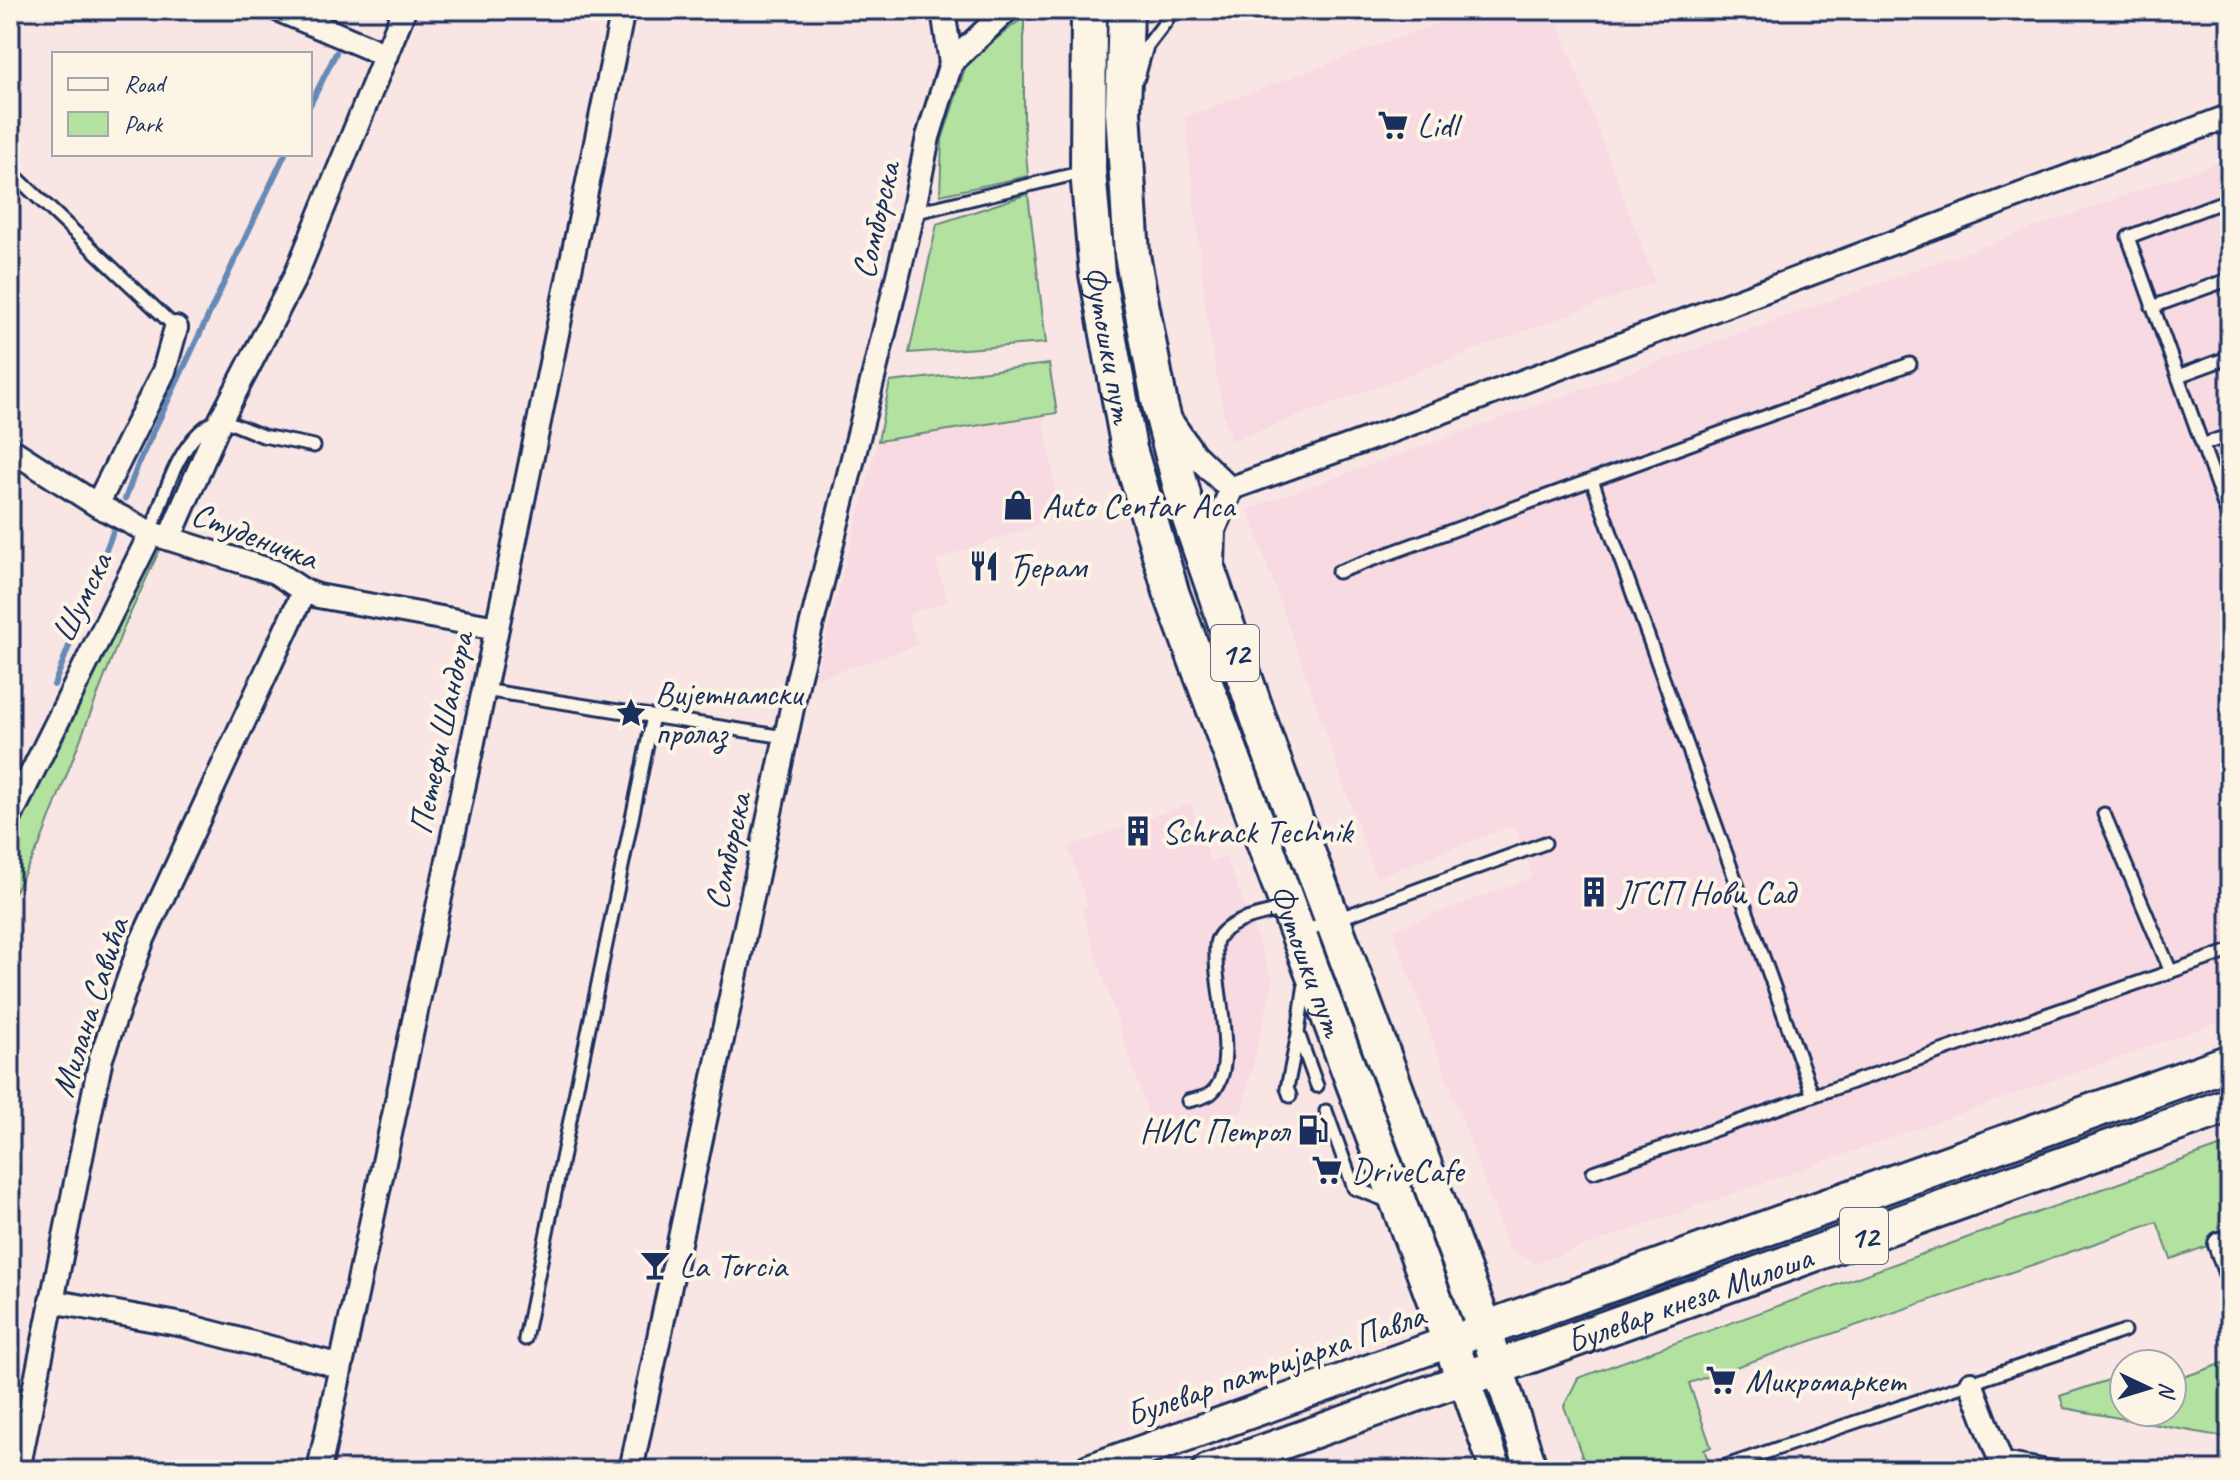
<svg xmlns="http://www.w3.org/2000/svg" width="2240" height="1480" font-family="Caveat,sans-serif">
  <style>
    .built { fill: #f7dae2 }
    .green { fill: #b3e19f; stroke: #67887e; stroke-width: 2 }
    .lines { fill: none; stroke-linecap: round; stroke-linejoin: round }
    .stream { stroke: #658ab7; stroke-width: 6 }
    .service-casing { stroke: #1b2f5e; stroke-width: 17 }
    .minor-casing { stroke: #1b2f5e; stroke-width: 28 }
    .secondary-casing { stroke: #1b2f5e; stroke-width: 36 }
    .primary-casing { stroke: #1b2f5e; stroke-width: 40 }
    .service { stroke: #fcf5e5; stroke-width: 11 }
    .minor { stroke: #fcf5e5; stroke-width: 22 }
    .secondary { stroke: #fcf5e5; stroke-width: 30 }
    .primary { stroke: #fcf5e5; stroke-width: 34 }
    .labels { text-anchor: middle; stroke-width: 8; stroke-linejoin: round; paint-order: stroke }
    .shield { fill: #fcf5e5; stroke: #5e6a86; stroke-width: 2 }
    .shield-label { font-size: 32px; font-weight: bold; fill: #1b2f5e }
    .poi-label { font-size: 34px; fill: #1b2f5e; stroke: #fcf5e5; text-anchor: start }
    .street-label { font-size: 34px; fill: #1b2f5e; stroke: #fcf5e5 }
  </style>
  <rect width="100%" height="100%" fill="#f9e5e3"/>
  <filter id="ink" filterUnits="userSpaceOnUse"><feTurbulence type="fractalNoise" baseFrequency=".0125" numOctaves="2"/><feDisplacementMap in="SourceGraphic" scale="16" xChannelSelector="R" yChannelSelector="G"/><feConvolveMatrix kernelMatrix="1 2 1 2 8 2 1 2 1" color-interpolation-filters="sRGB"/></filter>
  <g filter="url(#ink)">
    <path class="built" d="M1474,10H1553L1655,282L1232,441L1223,411L1207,318L1185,117Z
      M2230,158V1018L1536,1263L1509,1248L1393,930L1533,877L1514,825L1376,877L1248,509Z
      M1043,415L1060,517L935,560L948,601L907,615L918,645L815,679L878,441Z
      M1191,803L1210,861L1226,857L1273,981L1242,1111L1157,1140L1081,909L1088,906L1068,847Z"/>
    <path class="green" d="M1024,17V128L1028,176L940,195L942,140L967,62Z
      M1028,194L1046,343L909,353L937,224Z
      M1049,364L1057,413L878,441L890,382Z
      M154,547L160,549L124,627L39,846L10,900V848Z
      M2230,1143V1238L2171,1259L2157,1222L1689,1383L1711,1447L1704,1450L1712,1469L1587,1470L1564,1406L1578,1378Z
      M2230,1361V1438L2064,1408L2060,1396L2124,1375V1412H2172V1374L2175,1380Z"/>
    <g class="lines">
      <path class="stream" d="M310,105L336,53
        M125,499L139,462L285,154
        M54,685L116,524"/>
      <g class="service-casing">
        <path id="service" d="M1138,78L1147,46L1167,20
          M10,171L176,328
          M2230,199L2128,237L2230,522
          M913,213L1083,172
          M2152,307L2230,279
          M2178,376L2230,357
          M2202,445L2230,435
          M1592,480L1813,1096
          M151,533C163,497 181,431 221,419L263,436L314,446
          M1338,572L1910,364
          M484,690L785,737
          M2104,814L2171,972
          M1302,932L1545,843
          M1305,983L1298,1033L1317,1086
          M1290,1096L1287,1088L1298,1034
          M1188,1101C1195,1099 1205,1098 1211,1093C1239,1072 1216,990 1216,959C1216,953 1215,945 1217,940C1227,919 1264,915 1284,909
          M1326,1111L1354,1188L1393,1203
          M1593,1172L2230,951
          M525,1339L653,716
          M2000,1458L2068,1470
          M1714,1470L2124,1331"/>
      </g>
      <g class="minor-casing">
        <path id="minor" d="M279,10L386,55
          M943,10L951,63
          M1171,421L1194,454L1230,489
          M10,449L97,505L151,533L275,572L304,591L318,596L497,628
          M97,505L164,371L176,328
          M169,539L221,419L295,277L404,10
          M1213,565L1214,530L1232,488L1391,431L2230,116
          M10,817L151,533
          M2230,1241L2220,1244L2230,1272
          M51,1301L183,1325L325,1362L340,1368
          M1971,1383L2004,1470
          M18,1470L101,1058L142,941L304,591
          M319,1470L497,628L623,10
          M631,1470L799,675L874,374L913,213L928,137L951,63L1007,10"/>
      </g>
      <g class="secondary-casing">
        <path id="secondary" d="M1089,1470L1485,1329L1532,1470
          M1208,1470L1464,1379L1496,1470"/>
      </g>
      <g class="primary-casing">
        <g id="primary">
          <path id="s1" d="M1089,10L1088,171L1097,274L1129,449L1172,595L1464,1379L2230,1105"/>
          <path d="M1126,10L1123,111L1132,255L1160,405L1186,507L1269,749L1485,1329L2230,1062"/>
        </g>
      </g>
      <use href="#service" class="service"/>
      <use href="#minor" class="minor"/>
      <use href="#secondary" class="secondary"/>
      <use href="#primary" class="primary"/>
    </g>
  </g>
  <defs>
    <g id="supermarket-bare" transform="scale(2.4)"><path d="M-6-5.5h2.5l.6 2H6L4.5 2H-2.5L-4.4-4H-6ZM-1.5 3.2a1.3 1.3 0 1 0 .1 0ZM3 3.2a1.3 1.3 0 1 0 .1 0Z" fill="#1b2f5e" stroke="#fcf5e5" stroke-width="2.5" paint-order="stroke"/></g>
    <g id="shop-bare" transform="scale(2.4)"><path d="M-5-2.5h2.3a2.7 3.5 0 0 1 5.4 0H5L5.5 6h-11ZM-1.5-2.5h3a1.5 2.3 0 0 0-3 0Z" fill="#1b2f5e" stroke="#fcf5e5" stroke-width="2.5" paint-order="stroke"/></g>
    <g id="restaurant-bare" transform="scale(2.4)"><path d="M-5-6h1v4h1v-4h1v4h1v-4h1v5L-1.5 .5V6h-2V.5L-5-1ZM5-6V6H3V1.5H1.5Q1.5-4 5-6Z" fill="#1b2f5e" stroke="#fcf5e5" stroke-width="2.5" paint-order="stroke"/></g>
    <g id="sight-bare" transform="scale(2.4)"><path d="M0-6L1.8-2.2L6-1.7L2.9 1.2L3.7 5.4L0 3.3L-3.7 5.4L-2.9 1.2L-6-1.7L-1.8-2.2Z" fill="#1b2f5e" stroke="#fcf5e5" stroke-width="2.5" paint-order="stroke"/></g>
    <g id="building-bare" transform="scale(2.4)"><path d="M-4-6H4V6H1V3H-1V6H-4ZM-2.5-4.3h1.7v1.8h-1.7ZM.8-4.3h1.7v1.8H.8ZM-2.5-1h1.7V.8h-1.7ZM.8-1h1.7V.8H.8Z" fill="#1b2f5e" stroke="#fcf5e5" stroke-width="2.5" paint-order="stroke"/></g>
    <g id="fuel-bare" transform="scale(2.4)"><path d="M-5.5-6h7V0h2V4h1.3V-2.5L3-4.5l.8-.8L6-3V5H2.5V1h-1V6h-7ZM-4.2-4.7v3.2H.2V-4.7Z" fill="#1b2f5e" stroke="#fcf5e5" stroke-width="2.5" paint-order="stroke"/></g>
    <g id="bar-bare" transform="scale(2.4)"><path d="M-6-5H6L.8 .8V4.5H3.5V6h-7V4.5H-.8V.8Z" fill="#1b2f5e" stroke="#fcf5e5" stroke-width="2.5" paint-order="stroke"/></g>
  </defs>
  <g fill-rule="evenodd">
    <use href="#supermarket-bare" x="1393" y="125"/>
    <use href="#shop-bare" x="1018" y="505"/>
    <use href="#restaurant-bare" x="984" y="566"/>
    <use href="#sight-bare" x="631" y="713"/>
    <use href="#building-bare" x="1138" y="831"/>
    <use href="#building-bare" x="1594" y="892"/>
    <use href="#fuel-bare" x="1313" y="1130"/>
    <use href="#supermarket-bare" x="1327" y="1170"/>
    <use href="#bar-bare" x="655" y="1265"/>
    <use href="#supermarket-bare" x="1721" y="1380"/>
  </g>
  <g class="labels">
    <g class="shield">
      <rect x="1211" y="625" width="48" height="56" rx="6"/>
      <rect x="1840" y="1208" width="48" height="56" rx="6"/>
    </g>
    <g class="shield-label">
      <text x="1235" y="664">12</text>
      <text x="1864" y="1247">12</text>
    </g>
    <g class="poi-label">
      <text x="1417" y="137">Lidl</text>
      <text x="1042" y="517">Auto Centar Aca</text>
      <text x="1008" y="578">Ђерам</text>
      <text x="655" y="705">Вијетнамски<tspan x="655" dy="39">пролаз</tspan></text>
      <text x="1162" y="843">Schrack Technik</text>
      <text x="1618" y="904">ЈГСП Нови Сад</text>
      <text x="1289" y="1142" text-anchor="end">НИС Петрол</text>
      <text x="1351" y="1182">DriveCafe</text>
      <text x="679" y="1277">La Torcia</text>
      <text x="1745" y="1392">Микромаркет</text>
    </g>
    <g class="street-label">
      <text transform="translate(875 220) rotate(-77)" y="12">Сомборска</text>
      <text dy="12" stroke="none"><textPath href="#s1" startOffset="336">Футошки пут</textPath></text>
      <text transform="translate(255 535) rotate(21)" y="12">Студеничка</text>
      <text transform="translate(81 597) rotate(-64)" y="12">Шумска</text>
      <text transform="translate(440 733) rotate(-78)" y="12">Петефи Шандора</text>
      <text transform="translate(727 851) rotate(-78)" y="12">Сомборска</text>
      <text dy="12" stroke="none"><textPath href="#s1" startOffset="984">Футошки пут</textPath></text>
      <text transform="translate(89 1007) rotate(-72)" y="12">Милана Савића</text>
      <text dy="12" stroke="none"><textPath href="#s1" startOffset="1670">Булевар кнеза Милоша</textPath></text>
      <text transform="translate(1275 1364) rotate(-19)" y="12">Булевар патријарха Павла</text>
    </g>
  </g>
  <rect width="2240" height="1480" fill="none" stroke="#fcf5e5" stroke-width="40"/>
  <rect x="20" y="20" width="2200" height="1440" fill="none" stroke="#1b2f5e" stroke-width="3" filter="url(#ink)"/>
  <rect x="52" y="52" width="260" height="104" fill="#fcf5e5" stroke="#a2a6af" stroke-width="2"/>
  <rect x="68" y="78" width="40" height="12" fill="#fcf5e5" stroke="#a2a6af" stroke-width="2"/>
  <text x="124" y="92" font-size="24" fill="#1b2f5e">Road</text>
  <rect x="68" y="112" width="40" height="24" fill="#b3e19f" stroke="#a2a6af" stroke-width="2"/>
  <text x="124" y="132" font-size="24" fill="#1b2f5e">Park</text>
  <g transform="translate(2148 1388) rotate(94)"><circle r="38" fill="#fcf5e5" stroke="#a2a6af" stroke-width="2"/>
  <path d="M0-6L14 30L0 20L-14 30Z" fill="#1b2f5e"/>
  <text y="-12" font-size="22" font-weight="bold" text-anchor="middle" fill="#1b2f5e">N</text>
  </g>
</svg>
